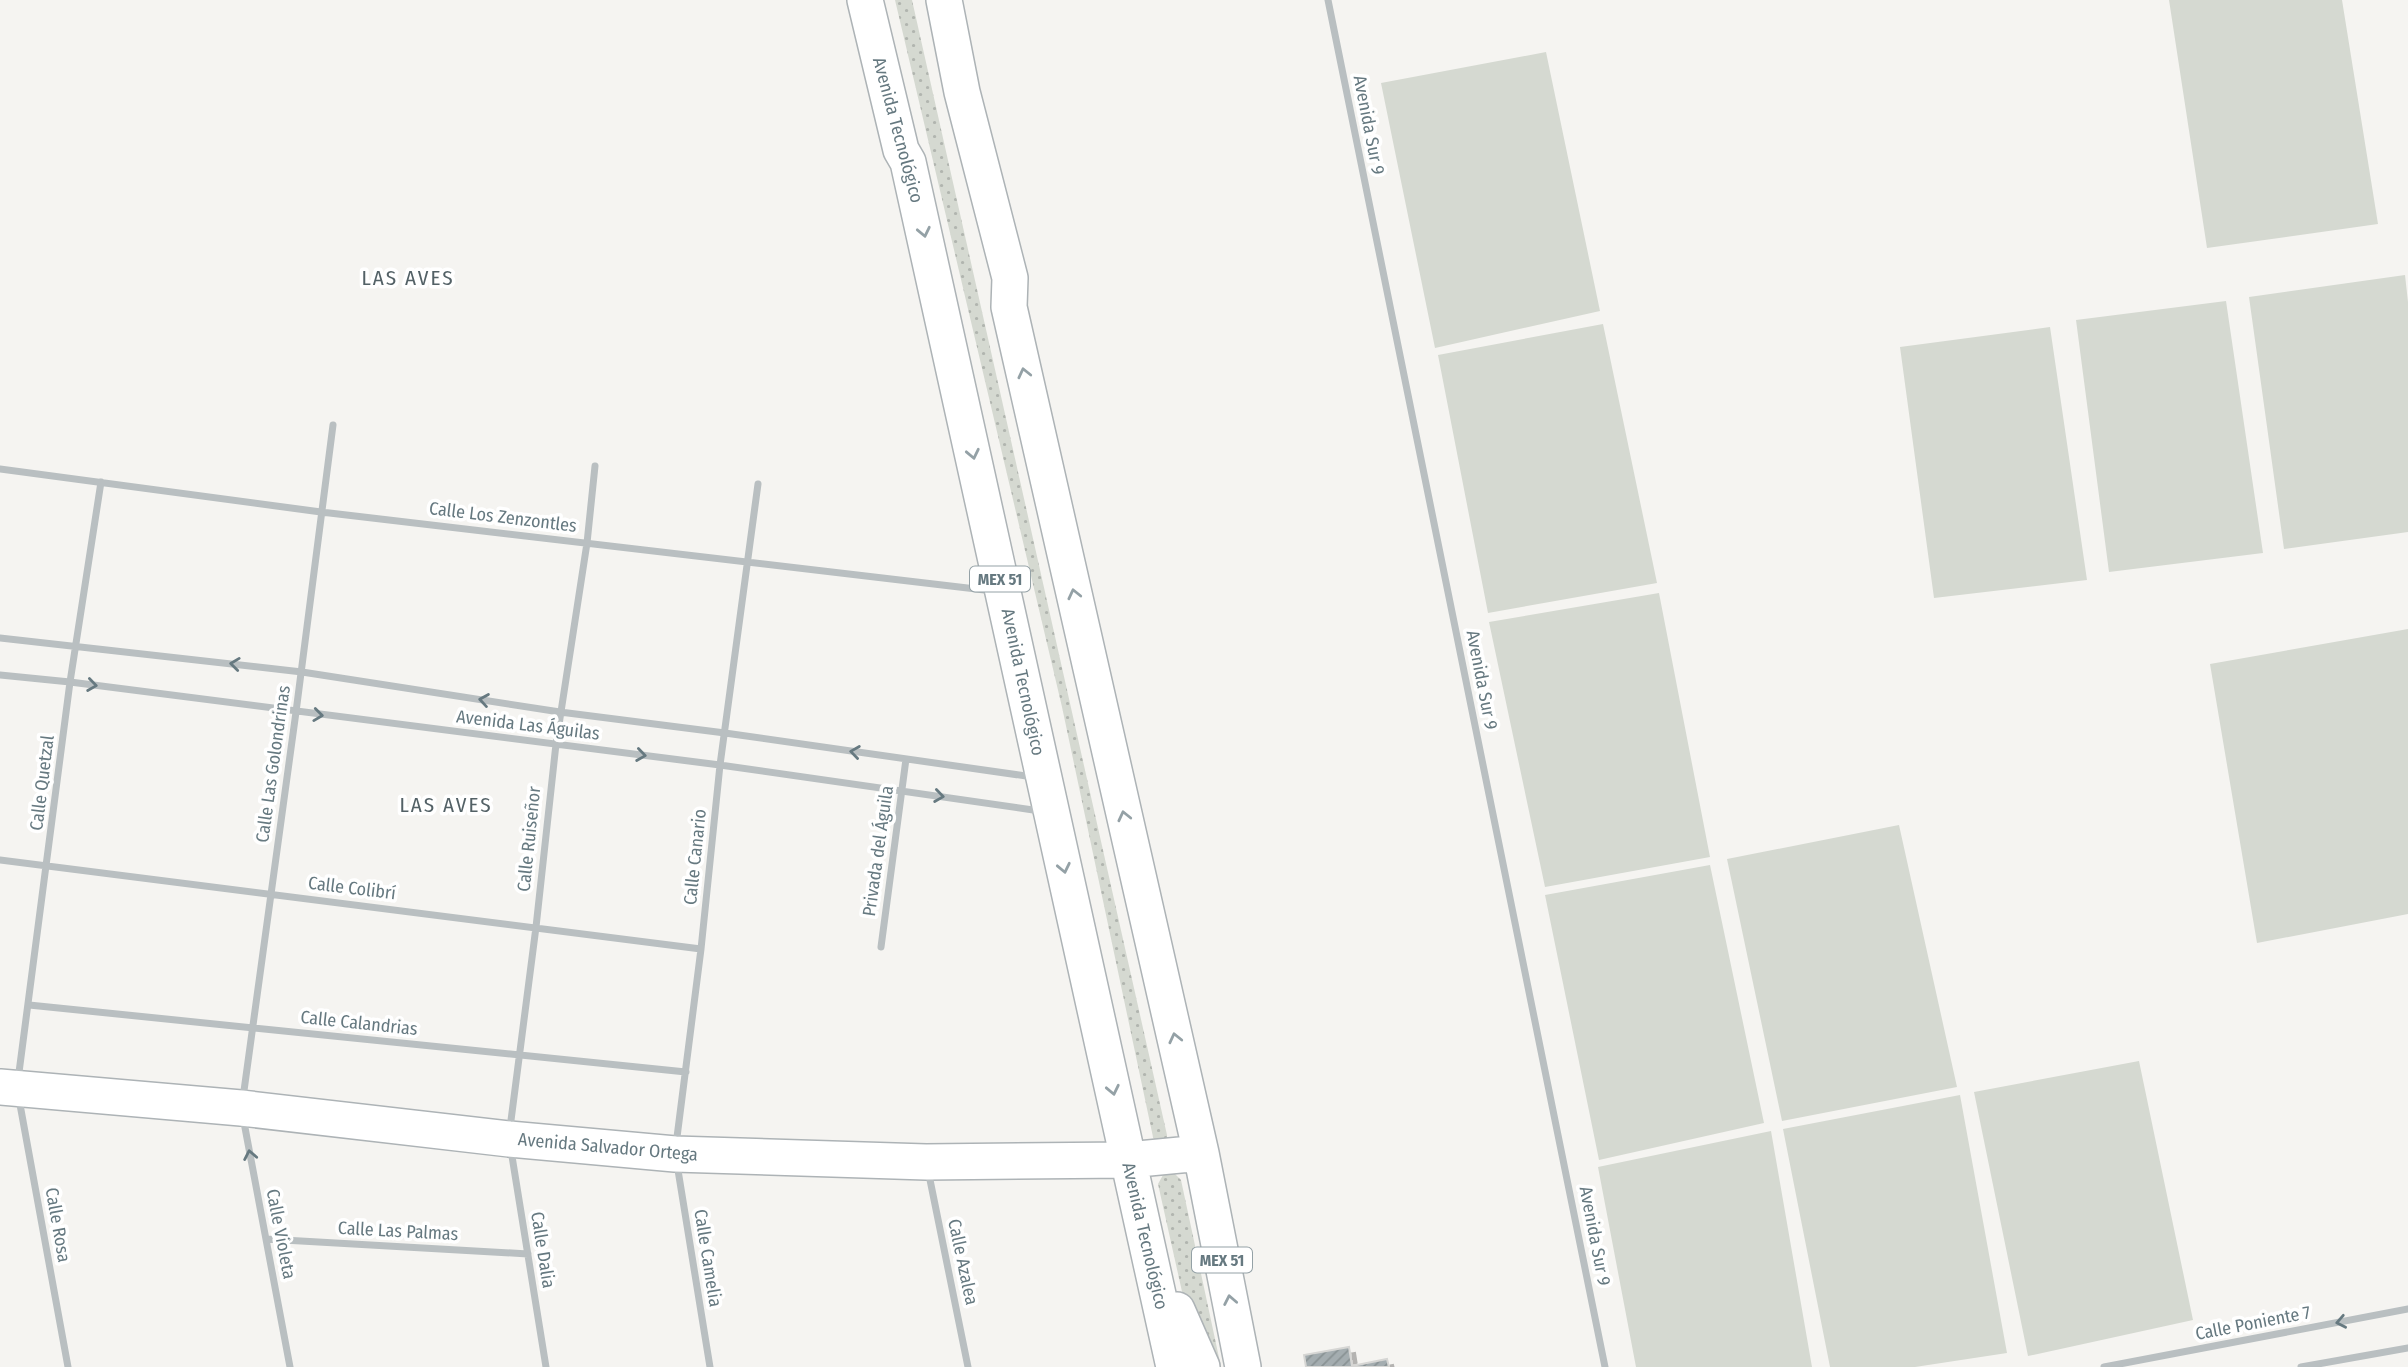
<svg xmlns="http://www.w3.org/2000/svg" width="2408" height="1367" font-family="'Fira Sans Condensed',sans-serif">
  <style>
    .park { fill: url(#park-dots) }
    .pitch { fill: #d5d9d1 }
    .building { fill: url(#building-hatch); stroke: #d6d6d4; stroke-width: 2; filter: url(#shadow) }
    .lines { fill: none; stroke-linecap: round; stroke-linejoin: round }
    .primary-casing { stroke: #adb3b6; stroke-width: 38 }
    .street { stroke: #b9bfc1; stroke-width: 7 }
    .primary { stroke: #fff; stroke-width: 35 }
    .oneway { stroke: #94a1a6 }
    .oneway2 { stroke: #667980 }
    .labels { text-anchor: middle; stroke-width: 7; stroke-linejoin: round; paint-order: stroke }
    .shield { fill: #fff; stroke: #94a1a6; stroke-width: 2 }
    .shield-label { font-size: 16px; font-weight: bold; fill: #667980 }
    .street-label { font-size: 18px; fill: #667980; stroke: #fff }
    .quarter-label { font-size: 21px; letter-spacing: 2px; fill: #536166; stroke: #fff }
  </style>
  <defs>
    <pattern id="park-dots" width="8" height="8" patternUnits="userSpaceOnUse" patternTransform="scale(1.75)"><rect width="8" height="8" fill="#d5d9d1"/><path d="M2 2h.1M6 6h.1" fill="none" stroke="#b1b5af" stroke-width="1.8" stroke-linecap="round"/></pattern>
    <pattern id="building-hatch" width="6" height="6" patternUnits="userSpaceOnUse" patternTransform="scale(1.75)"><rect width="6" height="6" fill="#a4adb0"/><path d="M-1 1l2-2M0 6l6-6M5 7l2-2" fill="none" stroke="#899294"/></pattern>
    <filter id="shadow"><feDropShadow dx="6" dy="6" stdDeviation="0" flood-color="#0004"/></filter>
  </defs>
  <rect width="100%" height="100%" fill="#f5f4f1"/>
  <path class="park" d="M895,0H912L1167,1135V1147L1157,1148L1153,1137L1062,707Z
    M1173,1172L1181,1180L1221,1367H1203L1185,1305L1158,1184L1163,1175Z"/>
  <path class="pitch" d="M2169,0H2342L2378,224L2207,248Z
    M1546,52L1600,311L1435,348L1381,83Z
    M2405,275L2408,302V532L2284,549L2249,297Z
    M2226,301L2263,553L2109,572L2076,320Z
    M1603,324L1657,583L1488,613L1438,355Z
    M2050,327L2087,580L1934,598L1900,347Z
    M1659,593L1710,857L1545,887L1489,622Z
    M2408,629V914L2257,943L2210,664Z
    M1899,825L1957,1087L1782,1121L1727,859Z
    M1710,865L1764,1123L1599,1160L1545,895Z
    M2139,1061L2193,1320L2028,1356L1974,1092Z
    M1960,1095L2007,1353L1915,1367H1830L1783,1129Z
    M1771,1131L1812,1367H1636L1598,1167Z"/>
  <path class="building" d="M1349,1347L1352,1366L1387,1359L1389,1367H1306L1304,1355Z"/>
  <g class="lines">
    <g class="primary-casing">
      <path id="primary" d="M865,0L901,150L908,162L1174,1367
        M944,0L962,92L1010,278L1009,307L1201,1153L1243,1367
        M0,1087L241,1108L509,1139L675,1154L926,1162L1128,1160L1201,1153
        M1177,1310L1202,1367"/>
    </g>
    <path class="street" d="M1328,0L1605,1367
      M0,469L321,512L993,591
      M0,638L302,672L560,712L725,733L1033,777
      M0,675L70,682L720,765L1040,811
      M0,860L701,949
      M881,947L906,759
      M29,1005L686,1072
      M18,1080L70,682L101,482
      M243,1098L296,712L333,425
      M19,1099L68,1367
      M243,1117L290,1367
      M510,1128L536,927L556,744L587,543L595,466
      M676,1145L701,949L720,765L758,484
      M511,1150L546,1367
      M677,1164L710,1367
      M928,1170L968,1367
      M266,1239L528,1254
      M2104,1367L2408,1309
      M2301,1367L2408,1348"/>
    <use href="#primary" class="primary"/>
  </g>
  <defs><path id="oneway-chevron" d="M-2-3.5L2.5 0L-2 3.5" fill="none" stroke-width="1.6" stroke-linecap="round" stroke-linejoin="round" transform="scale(1.75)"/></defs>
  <g class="oneway">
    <use href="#oneway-chevron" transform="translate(924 232) rotate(78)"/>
    <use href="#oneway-chevron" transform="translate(1024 373) rotate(-103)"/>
    <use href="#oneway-chevron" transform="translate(973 454) rotate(78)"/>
    <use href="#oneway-chevron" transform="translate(1074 594) rotate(-103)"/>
    <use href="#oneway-chevron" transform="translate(1124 816) rotate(-103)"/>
    <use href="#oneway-chevron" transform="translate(1064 868) rotate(78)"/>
    <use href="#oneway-chevron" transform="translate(1175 1038) rotate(-103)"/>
    <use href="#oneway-chevron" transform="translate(1113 1090) rotate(78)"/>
    <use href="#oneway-chevron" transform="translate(1230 1300) rotate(-101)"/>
  </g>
  <g class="oneway2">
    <use href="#oneway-chevron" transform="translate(235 664) rotate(-173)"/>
    <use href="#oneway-chevron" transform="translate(92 685) rotate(8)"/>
    <use href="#oneway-chevron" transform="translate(484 700) rotate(-171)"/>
    <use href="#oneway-chevron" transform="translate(318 715) rotate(7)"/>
    <use href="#oneway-chevron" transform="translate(855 752) rotate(-172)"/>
    <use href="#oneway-chevron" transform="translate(641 755) rotate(8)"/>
    <use href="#oneway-chevron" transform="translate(939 796) rotate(8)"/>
    <use href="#oneway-chevron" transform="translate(250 1155) rotate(-101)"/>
    <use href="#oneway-chevron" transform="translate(2341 1322) rotate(169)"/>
  </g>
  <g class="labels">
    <g class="shield">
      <rect x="970" y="566.5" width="60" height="25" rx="5"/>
      <rect x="1192" y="1247.5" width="60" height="25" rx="5"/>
    </g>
    <g class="shield-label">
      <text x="1000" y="585">MEX 51</text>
      <text x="1222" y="1266">MEX 51</text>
    </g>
    <g class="street-label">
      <text transform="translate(1369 125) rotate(79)" y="6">Avenida Sur 9</text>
      <text transform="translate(898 130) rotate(75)" y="6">Avenida Tecnológico</text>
      <text transform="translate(503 517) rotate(7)" y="6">Calle Los Zenzontles</text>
      <text transform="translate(1482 680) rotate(79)" y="6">Avenida Sur 9</text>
      <text transform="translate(1023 682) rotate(78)" y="6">Avenida Tecnológico</text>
      <text transform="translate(528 725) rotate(7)" y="6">Avenida Las Águilas</text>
      <text transform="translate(273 764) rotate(-82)" y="6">Calle Las Golondrinas</text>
      <text transform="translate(42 783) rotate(-83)" y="6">Calle Quetzal</text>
      <text transform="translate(529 839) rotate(-84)" y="6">Calle Ruiseñor</text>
      <text transform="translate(878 851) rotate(-82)" y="6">Privada del Águila</text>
      <text transform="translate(695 857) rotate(-84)" y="6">Calle Canario</text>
      <text transform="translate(352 888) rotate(7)" y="6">Calle Colibrí</text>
      <text transform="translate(359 1023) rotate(6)" y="6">Calle Calandrias</text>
      <text transform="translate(608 1147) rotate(5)" y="6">Avenida Salvador Ortega</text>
      <text transform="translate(58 1225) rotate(80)" y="6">Calle Rosa</text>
      <text transform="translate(398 1231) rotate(3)" y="6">Calle Las Palmas</text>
      <text transform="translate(281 1234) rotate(79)" y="6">Calle Violeta</text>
      <text transform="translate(1145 1236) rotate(77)" y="6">Avenida Tecnológico</text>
      <text transform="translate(1595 1236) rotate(79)" y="6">Avenida Sur 9</text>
      <text transform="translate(543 1250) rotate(81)" y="6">Calle Dalia</text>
      <text transform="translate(708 1258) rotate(81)" y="6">Calle Camelia</text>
      <text transform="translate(963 1262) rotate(78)" y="6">Calle Azalea</text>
      <text transform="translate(2253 1323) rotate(-11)" y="6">Calle Poniente 7</text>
    </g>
    <g class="quarter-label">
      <text x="408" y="285">LAS AVES</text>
      <text x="446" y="812">LAS AVES</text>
    </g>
  </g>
</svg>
